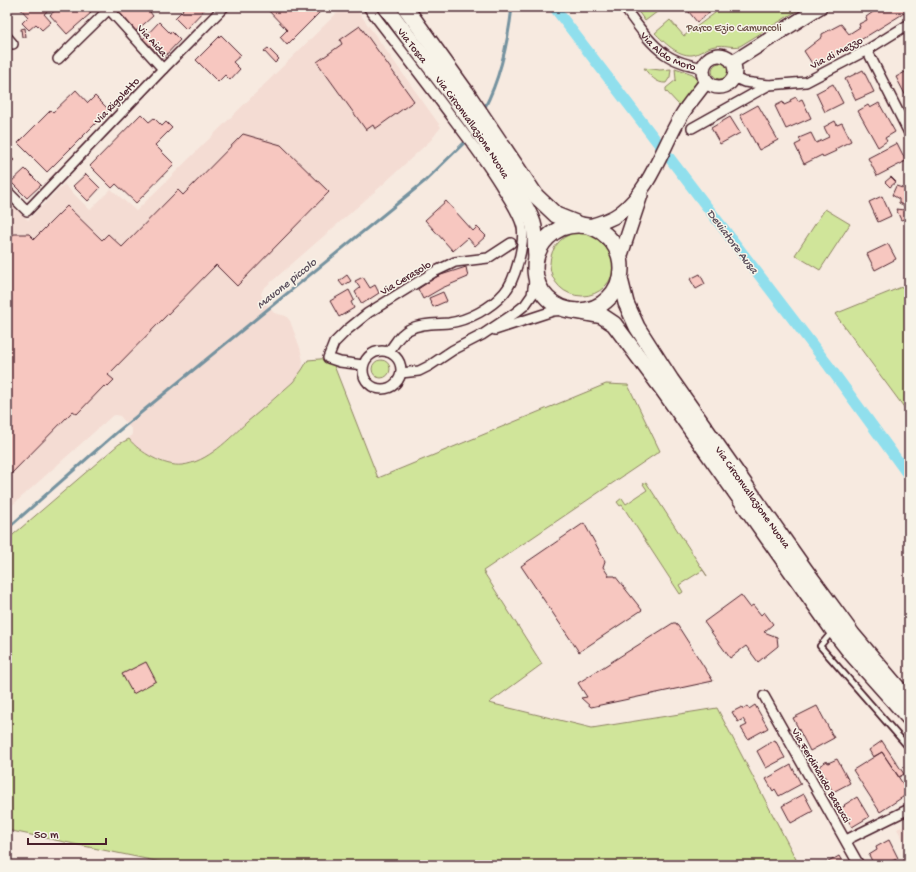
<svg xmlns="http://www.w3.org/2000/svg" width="916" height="872" font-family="'Gochi Hand',sans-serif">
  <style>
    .built { fill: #f4dcd3 }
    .green { fill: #d0e59a; stroke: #8d8262 }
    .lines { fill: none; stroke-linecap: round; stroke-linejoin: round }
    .stream { stroke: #74929f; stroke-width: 3 }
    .canal { stroke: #90dfed; stroke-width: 11 }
    .building { fill: #f7c7c0; stroke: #4a1f2b }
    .lane-casing { stroke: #4a1f2b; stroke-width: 8 }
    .street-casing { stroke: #4a1f2b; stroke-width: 12 }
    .secondary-casing { stroke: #4a1f2b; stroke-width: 16 }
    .primary-casing { stroke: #4a1f2b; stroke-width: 18 }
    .lane { stroke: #f7f3e8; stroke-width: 4.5 }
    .street { stroke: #f7f3e8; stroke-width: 9 }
    .secondary { stroke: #f7f3e8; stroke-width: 13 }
    .primary { stroke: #f7f3e8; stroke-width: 15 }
    .labels { text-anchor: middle; stroke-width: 3; stroke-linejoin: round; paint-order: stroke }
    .park-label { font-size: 11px; fill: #6c5047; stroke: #f7f3e8 }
    .street-label { font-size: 11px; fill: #4a1f2b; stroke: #f7f3e8 }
    .water-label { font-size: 12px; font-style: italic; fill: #5c4f5c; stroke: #f7f3e8 }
  </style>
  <rect width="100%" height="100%" fill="#f7eae0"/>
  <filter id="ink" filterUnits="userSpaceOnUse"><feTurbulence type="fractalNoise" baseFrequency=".025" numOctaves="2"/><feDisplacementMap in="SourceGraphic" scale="8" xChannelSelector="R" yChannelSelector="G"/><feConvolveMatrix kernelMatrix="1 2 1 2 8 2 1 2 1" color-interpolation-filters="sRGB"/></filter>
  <g filter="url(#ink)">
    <path class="built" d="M343,7H355L441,127L431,140L379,188L263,289L261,294L264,301L274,313L286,316L290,321L300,348L303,361L302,370L293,382L215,451L197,461L181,465L168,463L150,456L133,444L129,439L132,434V430L120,416L116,415L112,416L7,510V200L28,220L64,184L90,210L111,189L136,211Z
      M909,823V850L897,829Z"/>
    <path class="green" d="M635,7H659L661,9L645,21Z
      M711,7H803L740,46C732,48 724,44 715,46C707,47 700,54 692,55C677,56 664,42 655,33L670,20L684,36L715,13Z
      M712 71a8 8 0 1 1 16 0a8 8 0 1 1-16 0Z
      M644,68L660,70L671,69L670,77L666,83C657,84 649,75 644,68Z
      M675,68L693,74L697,80L696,84L679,105L666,91V88L676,80Z
      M825,209L850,224L820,270L795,255Z
      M550 264a32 32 0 1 1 64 0a32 32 0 1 1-64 0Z
      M909,284V414L835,314Z
      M331,358L378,478L606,384L628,385L660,451L483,571L542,664L489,703L592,728L717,708L799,865H175L7,830V540L119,444L129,439C139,452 165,467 182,465C208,462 229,439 247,422C263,409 278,395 293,382L302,370L308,360Z
      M372 369a9 9 0 1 1 18 0a9 9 0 1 1-18 0Z
      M646,482L707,576L703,570L679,585L683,592L680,594L622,505L620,506L617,502L622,498L626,504L647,490L643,484Z"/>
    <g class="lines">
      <path class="stream" d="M484,109C501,77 508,42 512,7
        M7,529L116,433L425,181L466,141L472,130"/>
      <path class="canal" d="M554,7L828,365L909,476"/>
    </g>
    <path class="building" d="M19,7H52L44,14L51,22L42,30L36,24L29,30L22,23L28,17Z
      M59,7H86L91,13L67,34L50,15Z
      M115,7H155L150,12L153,16L136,31Z
      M181,7H207L186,29L175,18L183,10Z
      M265,7H325L287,45L280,37L287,30Z
      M685,7H704L709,13L697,22Z
      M880,7H903L906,12L815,68L804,51L822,37V34L841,24L849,34L860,27L859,24L867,20L866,17Z
      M159,22L170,33L171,31L180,40L163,58L143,39Z
      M360,26L414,101L375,129L373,125L366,130L317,62L342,44L340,40Z
      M25,28L26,37H22L21,29Z
      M221,35L241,55L233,62L240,69L230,80L225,75L218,82L196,60Z
      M268,48L279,59L275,63L264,51Z
      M863,70L874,92L856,100L845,79Z
      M909,70V102L896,77Z
      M833,84L843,103L825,112L816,93Z
      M76,90L88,103L95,96L109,110L47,172L18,143L51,110L53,112Z
      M796,97L798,101L802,99L811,118L786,129L775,106L783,102L784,105L791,102L790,100Z
      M879,103L895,132L885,138L887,141L878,147L858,111L868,105L870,108Z
      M758,105L778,140L759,150L740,115Z
      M141,114L149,122L154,118L162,126L166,122L172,128L155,145L174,164L136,203L116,184L112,188L90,166Z
      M730,117L740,133L720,144L711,128Z
      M835,121L837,125L842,123L851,141L835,149L836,151L823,157L822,155L804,164L795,145L801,142L799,138L811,133L816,143L829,137L824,127Z
      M243,134L281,145L329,192L237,286L216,265L108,375L114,380L106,388L104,386L77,414L73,411L7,478V242L14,234H29L34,239L67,206L102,240L108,234L122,247L178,190L183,195Z
      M897,143L906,161L877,176L868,158Z
      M7,153L14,160L7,167Z
      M25,169L41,185L27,198L11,182Z
      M86,174L100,188L88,201L73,186Z
      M891,177L896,182L890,187L885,182Z
      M896,186L909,190V217L901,220L896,209L904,210L905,206L899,203V199L892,195Z
      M882,196L891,216L878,222L869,202Z
      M446,201L473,231L477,227L486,236L475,246L468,238L453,251L425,220Z
      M888,244L896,259L875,270L867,254Z
      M466,267L468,277L442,288L423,299L418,289L438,276Z
      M700,274L705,284L696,289L690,279Z
      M347,275L351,281L343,286L339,281Z
      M363,277L370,288L375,285L379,293L362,304L355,292L360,288L355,281Z
      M349,290L354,300L351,302L354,308L339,317L330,301Z
      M443,292L447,301L433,307L429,298Z
      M584,523L605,561L603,567L609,576H615L642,610L579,652L521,566Z
      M741,595L750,607L753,605L761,615L764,612L773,624L764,632L777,637L778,646L758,662L746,646L730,658L704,622Z
      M673,623H676L713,681L591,707L581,698L587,697L578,683Z
      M146,662L156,681L133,694L122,674Z
      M755,705L768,728L748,739L741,728L747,725L743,719L738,722L732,712L742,707L743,709L747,706L749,709Z
      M817,706L834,738L810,751L793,718Z
      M775,740L785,758L766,768L757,751Z
      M882,741L904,774L899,777L882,752L873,757L869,750Z
      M882,752L909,793L880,812L853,770Z
      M837,759L850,783L833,792L819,766L827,761L828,763Z
      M791,765L801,784L779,796L775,789L773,791L766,779Z
      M804,794L813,811L791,823L782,806Z
      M857,797L869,817L852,827L841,808L845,806L844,805Z
      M889,840L898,858L885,865H874L869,855L877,850L876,847Z
      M839,856L844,865H823Z"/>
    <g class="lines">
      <g class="lane-casing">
        <path id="lane" d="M832,632L820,646L909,748"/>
      </g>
      <g class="street-casing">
        <g id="street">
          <path d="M107,7L163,69"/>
          <path d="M368,7C397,45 426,82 454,120C470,141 486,162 500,185C507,197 519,213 522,227C525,244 515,281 504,293C491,308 469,320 449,323C435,324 420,323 408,330C397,336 396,344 388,352"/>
          <path id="s1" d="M624,7C636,23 649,43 665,54C676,62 690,65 703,68"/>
          <path d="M7,37L13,44"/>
          <path d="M867,50L909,133"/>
          <path d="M58,59L109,9"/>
          <path d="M735,78L744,82L769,85L806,82L867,50L909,24"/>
          <path d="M692,128L769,85"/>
          <path d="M7,191L27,211L163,69L224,7"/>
          <path d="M495,330L553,311L567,310"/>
          <circle cx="382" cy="370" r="19"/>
          <path d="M363,365L340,362L328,358L334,343L347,330L368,313L434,272L455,262L488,258L511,243"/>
          <path d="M401,373L419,371L429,366L453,350L482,335L515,313L525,305L532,295L535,274"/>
          <path d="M764,696L859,865"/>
          <path d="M846,840L909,809"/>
        </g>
      </g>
      <g class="secondary-casing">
        <path id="secondary" d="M703 71a16 16 0 1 1 32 0a16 16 0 1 1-32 0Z
          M733,62L820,7
          M589,226C600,223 611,220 620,213C651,189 662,148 681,116C688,104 698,93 706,82
          M620,258L641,195"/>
      </g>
      <g class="primary-casing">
        <g id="primary">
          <path id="s2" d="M386,7C427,64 473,118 508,178C517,193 528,208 533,223C536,232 535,248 536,257"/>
          <path d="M405,7L466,92L536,196L556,215L581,225"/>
          <circle cx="578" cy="268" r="43"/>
          <path id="s3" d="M620,279L626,303L637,327L671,380L805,570L852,634L909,701"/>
          <path d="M575,311L602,316L614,324L661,387L833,630L851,653L909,718"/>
        </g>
      </g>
      <use href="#lane" class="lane"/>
      <use href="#street" class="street"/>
      <use href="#secondary" class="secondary"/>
      <use href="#primary" class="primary"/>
    </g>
  </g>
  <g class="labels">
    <g class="park-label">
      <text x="734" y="31">Parco Ezio Camuncoli</text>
    </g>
    <g class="street-label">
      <text transform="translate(153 40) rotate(48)" y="4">Via Aida</text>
      <text transform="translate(413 45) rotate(52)" y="4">Via Tosca</text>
      <text dy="4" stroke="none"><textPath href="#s1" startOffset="64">Via Aldo Moro</textPath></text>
      <text transform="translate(836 52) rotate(-28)" y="4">Via di Mezzo</text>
      <text transform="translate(116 100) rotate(-46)" y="4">Via Rigoletto</text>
      <text dy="4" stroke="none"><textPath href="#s2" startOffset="148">Via Circonvallazione Nuova</textPath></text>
      <text transform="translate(405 277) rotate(-31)" y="4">Via Cerasolo</text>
      <text dy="4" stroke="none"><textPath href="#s3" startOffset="257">Via Circonvallazione Nuova</textPath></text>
      <text transform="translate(822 775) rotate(60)" y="4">Via Ferdinando Bascucci</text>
    </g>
    <g class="water-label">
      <text transform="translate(733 241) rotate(53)" y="4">Deviatore Ausa</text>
      <text transform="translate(286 283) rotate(-39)" y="4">Mavone piccolo</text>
    </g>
  </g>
  <rect width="916" height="872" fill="none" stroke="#f7f3e8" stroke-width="24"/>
  <rect x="12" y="12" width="892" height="848" fill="none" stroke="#4a1f2b" stroke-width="1.5" filter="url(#ink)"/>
  <path d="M28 838v6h78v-6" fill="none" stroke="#4a1f2b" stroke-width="2"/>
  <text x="34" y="838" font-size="12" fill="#4a1f2b" stroke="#f7f3e8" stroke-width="3" paint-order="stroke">50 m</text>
</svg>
